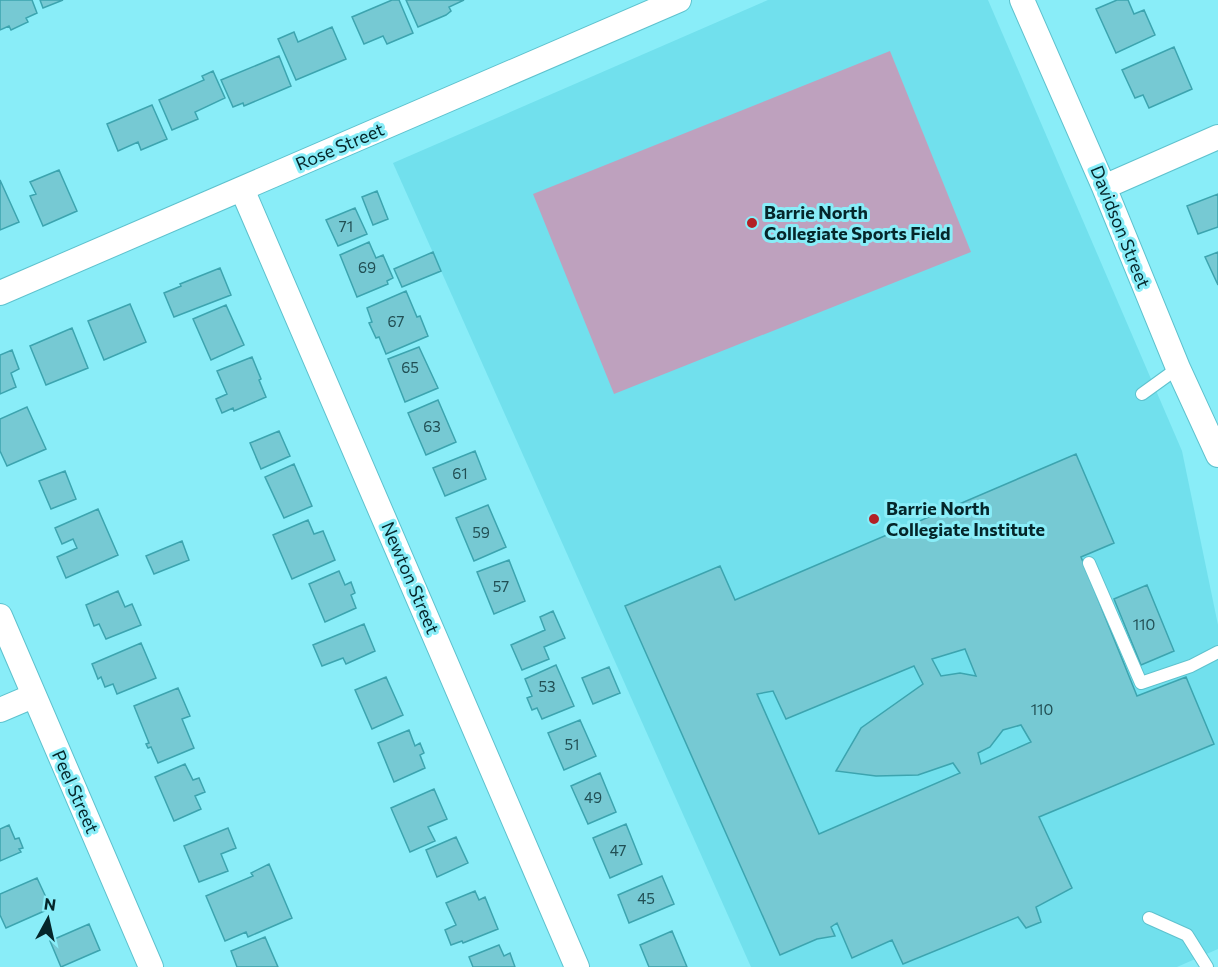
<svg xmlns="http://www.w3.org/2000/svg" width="1218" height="967" font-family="Commissioner,sans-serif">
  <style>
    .built { fill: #71e0ed }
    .pitch { fill: #bea1be }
    .building { fill: #76c9d3; stroke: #3ca4af; stroke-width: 1.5; fill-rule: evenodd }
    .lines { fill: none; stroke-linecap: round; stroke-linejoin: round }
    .service-casing { stroke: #5ec2ce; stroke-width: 14 }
    .minor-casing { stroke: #5ec2ce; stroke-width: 26 }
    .service { stroke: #fff; stroke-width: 12 }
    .minor { stroke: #fff; stroke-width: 24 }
    .poi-dot { fill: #b22126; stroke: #89edf8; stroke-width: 2 }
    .labels { text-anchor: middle; stroke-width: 6; stroke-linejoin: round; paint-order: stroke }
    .number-label { font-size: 15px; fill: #214f54 }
    .street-label { font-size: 18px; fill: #05262a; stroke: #89edf8 }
    .poi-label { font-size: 18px; font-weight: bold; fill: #05262a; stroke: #89edf8; text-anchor: start }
  </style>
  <rect width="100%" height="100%" fill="#89edf8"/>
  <path class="built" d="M768,0H988L1182,451L1218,625V949L1177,967H751L393,163Z"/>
  <path class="pitch" d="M890,51L971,252L614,394L533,194Z"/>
  <path class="building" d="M0,0H32L37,13L26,18L28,22L11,30L9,26L0,30Z
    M40,0H63L43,8Z
    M392,0H399L413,33L387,44L383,36L364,44L352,17Z
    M406,0H464L449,7L451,11L446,15L418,27Z
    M1117,0H1128L1134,14L1144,10L1155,35L1116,53L1096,9Z
    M332,27L346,59L296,80L278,39L294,32L298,42Z
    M1174,47L1192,89L1149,108L1143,95L1135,98L1122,70Z
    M279,56L291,86L244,106L243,103L233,107L221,80Z
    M213,71L225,98L195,112L198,119L172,130L159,100L204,80L202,76Z
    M152,105L167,139L141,150L138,142L118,151L107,124Z
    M59,170L77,211L43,226L30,196L36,194L30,182Z
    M0,180L19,222L0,230Z
    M377,191L388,219L373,225L362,197Z
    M1218,194V227L1198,234L1187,206Z
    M355,208L367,234L338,246L326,220Z
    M369,242L376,258L383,255L393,278L387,281L388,284L357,297L340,255Z
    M433,252L441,271L402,287L394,269Z
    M1218,252V285L1205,257Z
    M220,268L231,295L174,317L164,293L181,286L180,284Z
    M406,291L417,317L420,316L428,336L386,354L379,337L376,338L369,323L372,322L367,308Z
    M130,304L146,342L104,360L88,321Z
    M226,305L244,345L211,360L193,319Z
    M72,328L88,368L46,385L30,346Z
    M419,347L438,388L405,402L388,359Z
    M12,350L19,369L11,373L16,387L0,394V355Z
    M252,357L261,379L259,380L266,397L234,411L233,408L222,413L216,399L227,394L217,371Z
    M438,400L456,442L426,455L408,413Z
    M27,407L46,449L7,466L0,451V419Z
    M279,431L290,456L261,469L250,443Z
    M475,451L486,479L445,496L433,468Z
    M1076,454L1114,543L1081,557L1137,696L1186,677L1214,744L1039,817L1072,888L1036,907L1041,922L1026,928L1018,917L903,964L892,940L852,958L837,923L831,927L835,936L817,939L780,955L625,606L720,566L735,600ZM965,649L976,676L960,673L941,676L932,659ZM914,666L923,684L861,728L836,771L876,776L918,775L953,763L960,773L819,834L757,694L773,691L786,719ZM1021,725L1031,742L981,764L978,753L990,747L1003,730Z
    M294,464L312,506L284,518L265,477Z
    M65,471L76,499L51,509L39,481Z
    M488,505L506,547L474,561L456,518Z
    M98,509L118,555L66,578L57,557L77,548L73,539L62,544L55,528Z
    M308,520L314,534L323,531L335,560L292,579L273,535Z
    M182,541L189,560L154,574L146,556Z
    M509,560L525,601L494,614L477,572Z
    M339,571L345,585L351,582L355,593L351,595L356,608L325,622L309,584Z
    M1147,585L1174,651L1141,665L1114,599Z
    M118,591L125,607L132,604L141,625L106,639L99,624L94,626L86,605Z
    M553,611L565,638L544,647L549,659L522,670L511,645L545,630L540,617Z
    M364,624L375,651L346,664L343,658L322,666L313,645Z
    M141,643L156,678L117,694L113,684L105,687L101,677L98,679L92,664Z
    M556,665L574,706L542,719L537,708L532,710L527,698L532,696L525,679Z
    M609,667L620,693L593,704L582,678Z
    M386,677L403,715L372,729L355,690Z
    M178,688L190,716L182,719L194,748L158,763L151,747L148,748L146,744L149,743L134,706Z
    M580,720L596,756L564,770L548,733Z
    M409,730L415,746L420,743L424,753L420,755L425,768L394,782L378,743Z
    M185,764L193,780L199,778L205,792L195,796L201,809L174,821L155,777Z
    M600,773L616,812L588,824L571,786Z
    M434,789L447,819L428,827L435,841L410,852L391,808Z
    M626,824L642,864L610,878L593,838Z
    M9,825L15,839L19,838L23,848L19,849L21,852L0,861V829Z
    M228,828L236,848L221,854L228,871L199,882L184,846Z
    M456,837L468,863L437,877L426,850Z
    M269,864L292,918L248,937L246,932L225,941L206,896L253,876L251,873Z
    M662,876L674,904L629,923L618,895Z
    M37,878L51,908L6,928L0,915V894Z
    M475,891L479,900L485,897L498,929L463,943L462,941L451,945L445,930L456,925L446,903Z
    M89,924L100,950L61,967L50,941Z
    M672,931L687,967H649L640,945Z
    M265,937L278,967H237L231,951Z
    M499,945L504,956L510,953L515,967H473L469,957Z"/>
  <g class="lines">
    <g class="service-casing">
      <path id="service" d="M1142,394L1178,368
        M1089,563L1141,683L1191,666L1218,652
        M1149,918L1187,935L1207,967"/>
    </g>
    <g class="minor-casing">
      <path id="minor" d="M1022,0L1104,187L1178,368L1218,455
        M1104,187L1218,137
        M242,189L577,967
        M0,293L679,0
        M0,616L151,967
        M0,710L33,696"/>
    </g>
    <use href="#service" class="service"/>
    <use href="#minor" class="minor"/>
  </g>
  <g class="poi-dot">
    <circle cx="752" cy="223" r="6"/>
    <circle cx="874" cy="519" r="6"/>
  </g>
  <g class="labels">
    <g class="number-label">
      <text x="346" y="232">71</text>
      <text x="367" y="273">69</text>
      <text x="396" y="327">67</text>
      <text x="410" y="373">65</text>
      <text x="432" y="432">63</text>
      <text x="460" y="479">61</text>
      <text x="481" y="538">59</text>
      <text x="501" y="592">57</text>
      <text x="1144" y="630">110</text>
      <text x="547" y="692">53</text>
      <text x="1042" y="715">110</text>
      <text x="572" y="750">51</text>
      <text x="593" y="803">49</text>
      <text x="618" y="856">47</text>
      <text x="646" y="904">45</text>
    </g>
    <g class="street-label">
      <text transform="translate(340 147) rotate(-23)" y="6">Rose Street</text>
      <text transform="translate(1120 227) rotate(68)" y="6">Davidson Street</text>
      <text transform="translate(410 578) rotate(67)" y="6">Newton Street</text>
      <text transform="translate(75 792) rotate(66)" y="6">Peel Street</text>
    </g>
    <g class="poi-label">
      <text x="764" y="219">Barrie North<tspan x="764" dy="21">Collegiate Sports Field</tspan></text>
      <text x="886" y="515">Barrie North<tspan x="886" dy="21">Collegiate Institute</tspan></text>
    </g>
  </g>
  <g transform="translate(48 919) rotate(8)" stroke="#89edf8" stroke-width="4.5" paint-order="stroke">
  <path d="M0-4.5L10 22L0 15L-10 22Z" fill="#05262a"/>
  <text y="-9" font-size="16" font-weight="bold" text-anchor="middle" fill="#05262a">N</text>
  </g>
</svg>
